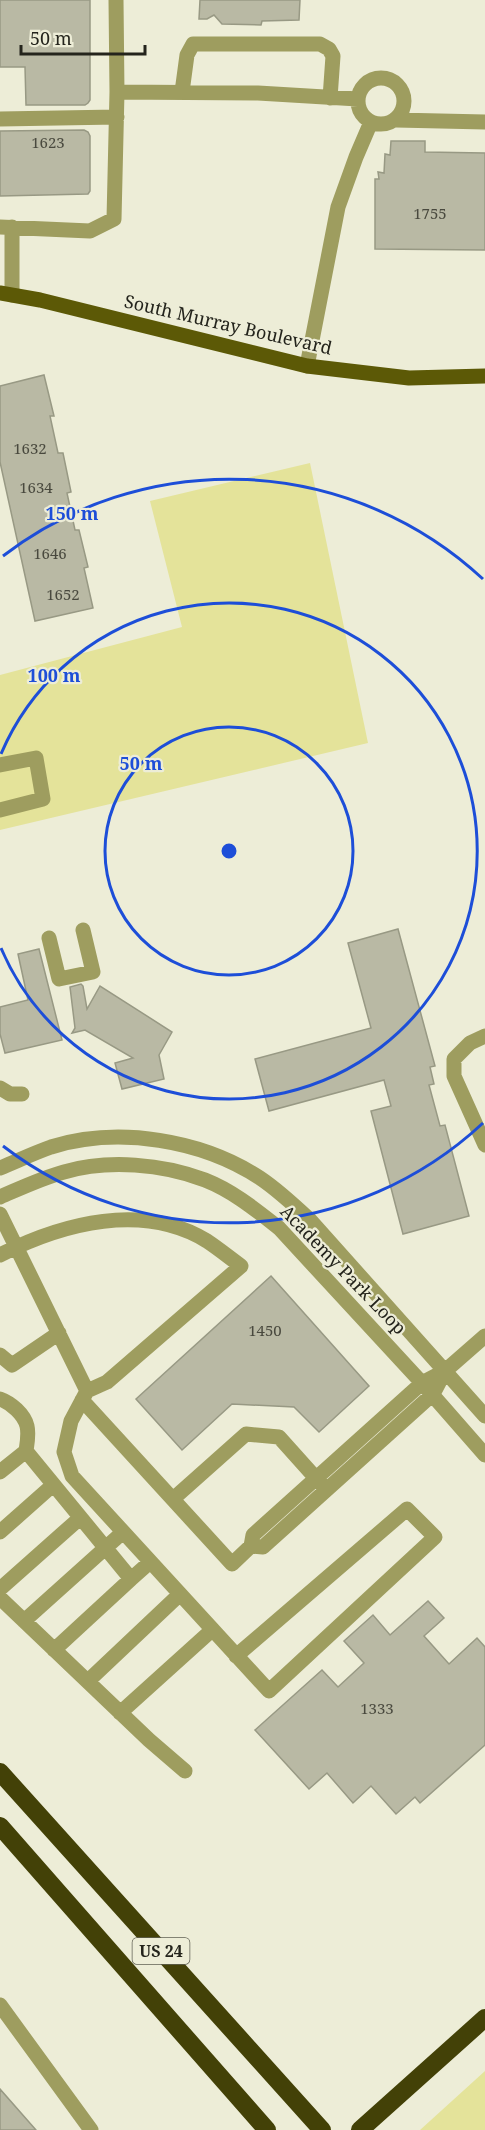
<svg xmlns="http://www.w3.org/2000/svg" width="485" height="2130" font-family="'Noto Serif',serif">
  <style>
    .green { fill: #e4e39a }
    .building { fill: #b9b9a4; stroke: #989984; stroke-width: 1.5 }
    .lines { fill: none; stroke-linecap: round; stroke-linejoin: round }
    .minor { stroke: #9e9d5f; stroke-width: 15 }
    .major { stroke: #5c5906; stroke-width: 15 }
    .highway { stroke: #434107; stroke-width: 18 }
    .ring { fill: none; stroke: #1d4ed8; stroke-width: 3 }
    .labels { text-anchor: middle; stroke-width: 4.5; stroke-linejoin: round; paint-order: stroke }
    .number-label { font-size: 15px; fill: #49493e }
    .shield { fill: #ededd7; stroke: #606054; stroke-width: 1.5 }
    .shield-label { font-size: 16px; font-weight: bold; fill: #24241c }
    .street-label { font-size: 18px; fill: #24241c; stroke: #ededd7 }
    .centre { fill: #1d4ed8; stroke: #ededd7; stroke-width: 3 }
    .ring-label { font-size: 18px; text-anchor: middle; font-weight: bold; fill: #1d4ed8; stroke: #ededd7; stroke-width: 4.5; stroke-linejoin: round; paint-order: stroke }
  </style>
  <rect width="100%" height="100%" fill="#ededd7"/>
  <path class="green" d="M310,463L368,743L0,830V675L182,627L150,501Z
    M485,2071V2130H420Z"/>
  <path class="building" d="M0,0H90V100L88,103L85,105H26L25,67H0Z
    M200,0H300L299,20L262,21L261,25L222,24L214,15L207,19H199Z
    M84,130L88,132L90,136V191L88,194L0,196V131Z
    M391,141H425V152L485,153V250L375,249V179H379L378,172L384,173L385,154L390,155Z
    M44,375L54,416H50L58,453H63L71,492L67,493L75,530H79L88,567L84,568L93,608L35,621L0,462V386Z
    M398,929L435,1066L430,1067L434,1084L429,1085L440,1126L445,1125L469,1216L403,1234L371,1111L391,1106L384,1080L269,1111L255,1059L371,1028L348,943Z
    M39,949L62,1040L5,1053L0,1034V1007L28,1000L18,954Z
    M81,984L83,986L87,1009L100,986L172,1032L159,1055L164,1079L122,1089L115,1063L133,1058L85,1030L72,1033L75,1028L70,987Z
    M271,1276L369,1386L319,1432L294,1407L232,1404L182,1450L136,1399Z
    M428,1601L444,1618L424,1636L449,1664L477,1638L485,1647V1745L420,1803L415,1797L396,1814L371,1786L353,1803L327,1773L309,1789L255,1730L322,1670L338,1687L364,1663L344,1641L373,1615L390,1635Z
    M0,2089L36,2130H0Z"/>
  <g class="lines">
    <path class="minor" d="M358 101a23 23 0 1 1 46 0a23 23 0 1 1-46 0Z
      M117,92L258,93L358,99
      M182,92L187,55L193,44H320L329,49L333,56L330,98
      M0,119L117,117
      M396,120L485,122
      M0,227L90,231L114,219L117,92L116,0
      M12,295V227
      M307,366L338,207L356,157L371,122
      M0,765L36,758L43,799L0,810
      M49,938L59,979L93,972L83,930
      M485,1036L470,1043L454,1059V1076L485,1145
      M0,1088L10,1094H22
      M0,1168C17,1161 34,1153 51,1147C119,1126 202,1140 260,1178C278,1190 294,1205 310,1220L485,1416
      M0,1197C21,1188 42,1178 64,1172C108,1159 163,1164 205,1180C233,1191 256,1210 279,1228L422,1383L485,1455
      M0,1214L87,1391L71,1421L64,1452L72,1476L269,1691L435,1537L407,1509L236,1656
      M0,1255C63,1223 143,1202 207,1241C219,1249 230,1258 241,1266L107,1382L87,1391
      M0,1355L12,1365L59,1333
      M445,1371L433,1394L263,1547L251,1546L253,1535L422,1383L445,1371L485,1336
      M0,1399C11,1403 24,1414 27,1426C29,1434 27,1444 26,1451L0,1472
      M82,1400L232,1564L251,1546
      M26,1451L131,1579L149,1563
      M173,1499L246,1434L279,1437L322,1485
      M0,1532L53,1485
      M0,1589L80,1518
      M0,1598L149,1740L185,1771
      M24,1621L122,1533
      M54,1650L131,1579
      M88,1681L179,1595
      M120,1713L212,1630
      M0,2005L91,2130"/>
    <path class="major" d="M0,293L40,300L307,366L409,378L485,376"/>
    <path class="highway" d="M0,1772L322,2130
      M0,1826L267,2130
      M360,2130L485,2018"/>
  </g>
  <g class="ring">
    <circle cx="229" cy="851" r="124"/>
    <path d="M1 754A248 248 0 1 1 1 948"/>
    <path d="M483 1123A372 372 0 0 1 3 1146M3 556A372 372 0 0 1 483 579"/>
  </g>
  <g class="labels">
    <g class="number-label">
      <text x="48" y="148">1623</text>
      <text x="430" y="219">1755</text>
      <text x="30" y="454">1632</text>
      <text x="36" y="493">1634</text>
      <text x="50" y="559">1646</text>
      <text x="63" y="600">1652</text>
      <text x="265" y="1336">1450</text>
      <text x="377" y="1714">1333</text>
    </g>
    <rect class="shield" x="132.5" y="1938" width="57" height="26" rx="4.5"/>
    <g class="shield-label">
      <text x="161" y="1957">US 24</text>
    </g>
    <g class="street-label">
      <text transform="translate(228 325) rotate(13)" y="6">South Murray Boulevard</text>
      <text transform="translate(343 1270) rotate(46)" y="6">Academy Park Loop</text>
    </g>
  </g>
  <circle cx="229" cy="851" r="9" class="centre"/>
  <g class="ring-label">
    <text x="72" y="520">150 m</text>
    <text x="54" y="682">100 m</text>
    <text x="141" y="770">50 m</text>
  </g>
  <path d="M21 45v9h124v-9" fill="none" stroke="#24241c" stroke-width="3"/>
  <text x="30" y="45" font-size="18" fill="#24241c" stroke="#ededd7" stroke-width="4.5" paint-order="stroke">50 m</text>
</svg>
